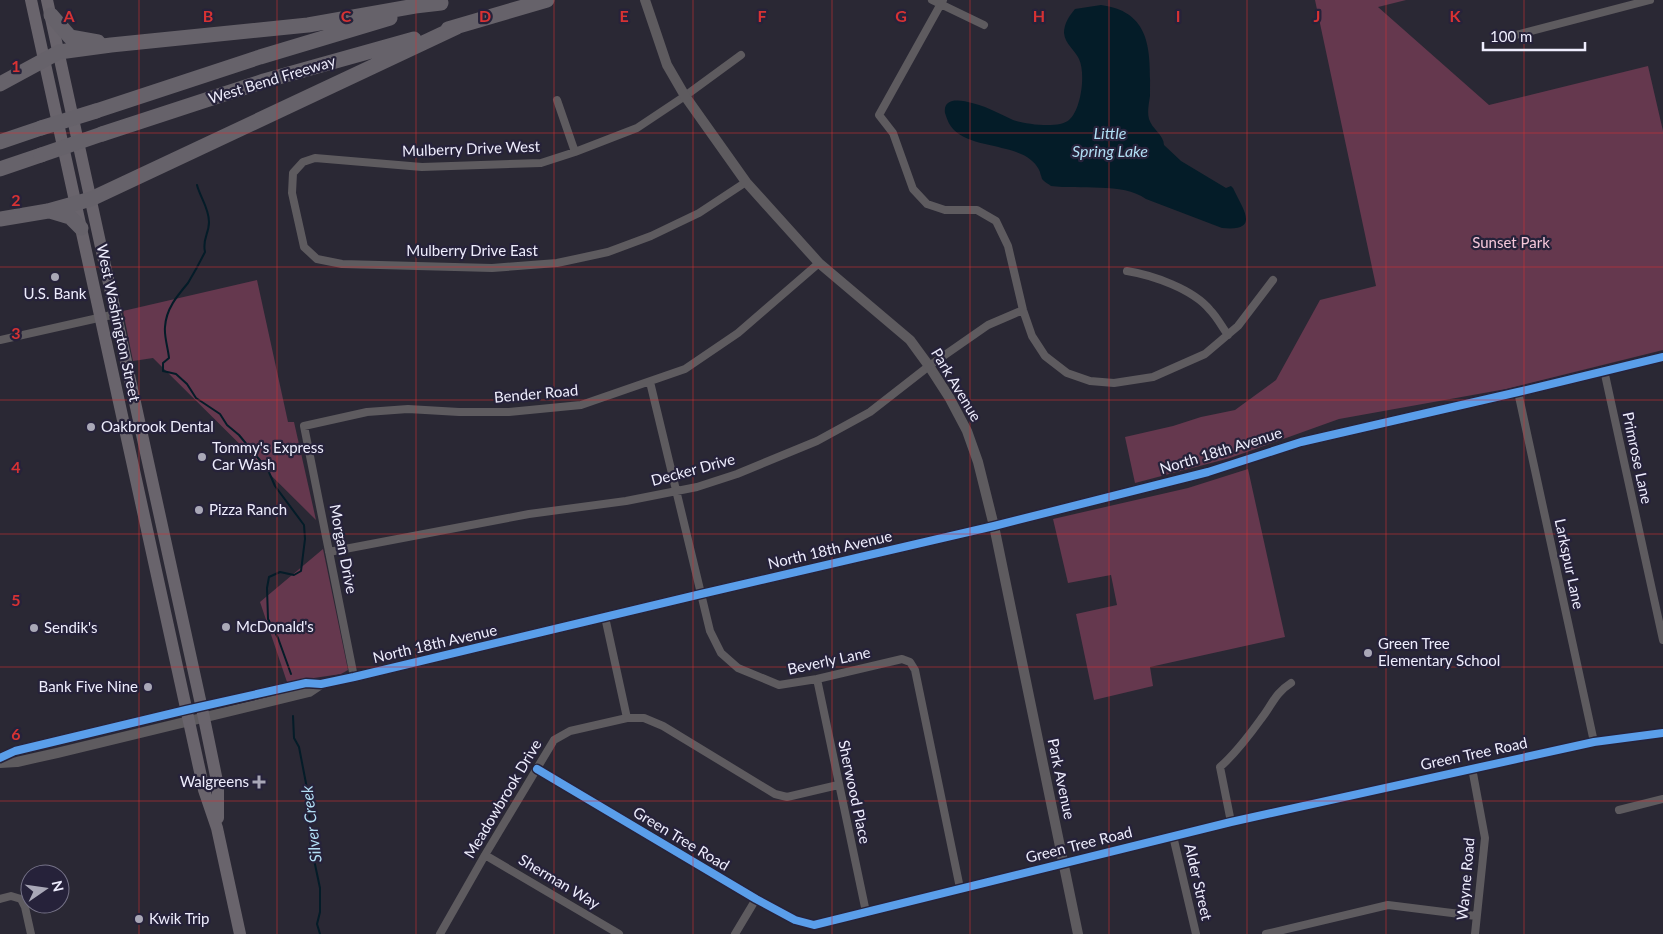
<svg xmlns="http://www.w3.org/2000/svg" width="1663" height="934" font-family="Lato,sans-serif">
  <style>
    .green { fill: #65384e }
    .water { fill: #041c28 }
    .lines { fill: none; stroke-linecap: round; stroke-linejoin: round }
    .stream { stroke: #041c28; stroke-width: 2 }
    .minor { stroke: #5e5b5f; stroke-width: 8 }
    .tertiary { stroke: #5e5b5f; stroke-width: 10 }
    .primary { stroke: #69646c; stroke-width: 12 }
    .motorway { stroke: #66626a; stroke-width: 15 }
    .motorway-bridge { stroke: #66626a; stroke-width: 15 }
    .cycleway-casing { stroke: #26223a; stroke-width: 11 }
    .cycleway { stroke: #5a9eea; stroke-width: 8 }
    .grid { fill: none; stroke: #d73233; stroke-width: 1; stroke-opacity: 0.55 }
    .poi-dot { fill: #a9a8b7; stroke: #26223a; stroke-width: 2 }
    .labels { text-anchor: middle; stroke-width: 4.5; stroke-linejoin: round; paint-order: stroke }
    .street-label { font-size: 15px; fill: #eeedfd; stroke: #26223a }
    .park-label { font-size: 15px; fill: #f5c7da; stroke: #26223a }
    .poi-label { font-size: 15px; fill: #eeedfd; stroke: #26223a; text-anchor: start }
    .water-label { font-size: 16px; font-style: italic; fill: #b1def4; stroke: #26223a }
    .grid-label { font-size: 16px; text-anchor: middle; font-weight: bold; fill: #d73233; stroke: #26223a; stroke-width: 4.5; stroke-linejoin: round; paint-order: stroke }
  </style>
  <rect width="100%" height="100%" fill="#2a2834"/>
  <path class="green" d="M1315,0H1406L1378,7L1489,105L1648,66L1663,131V350L1506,389L1339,419L1230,458L1135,483L1125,437L1173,426L1201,417L1235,410L1276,380L1320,300L1376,286Z
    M257,280L288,422H294L316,520L153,358L133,361L123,311Z
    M1248,469L1285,637L1150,667L1153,686L1094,700L1076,614L1117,605L1111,575L1068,583L1053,519L1188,488Z
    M323,549L348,670L341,674L287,682L260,602Z"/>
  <path class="water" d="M1101,5C1154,12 1150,55 1150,96C1149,103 1147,112 1149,119C1152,129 1164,135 1164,145L1181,161L1226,188L1231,186L1233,188C1242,208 1262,232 1222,228L1146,199C1122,182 1080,190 1051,186C1049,184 1044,182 1042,179C1042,178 1040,173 1040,172C1037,164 1029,157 1021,154C1002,145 969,145 954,130C949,125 947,119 945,113C942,91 976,104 985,107C995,111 1004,116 1013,120C1025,124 1059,129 1069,120C1081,110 1086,74 1079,59C1075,50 1065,44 1064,33C1064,24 1069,16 1075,9Z"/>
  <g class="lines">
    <path class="stream" d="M197,185C200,197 209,208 209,222C209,234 202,239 205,252C200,262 194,273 188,283C177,296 166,309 165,327C164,336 168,348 169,358L163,363V371L176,374L187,384L196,398L220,414L227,425L239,435L268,470L275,486L304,525L305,539L301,571L294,575L280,572L269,577L267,588L268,619L278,638L291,674
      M293,716L294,738L299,747L309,799L310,841L320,888V912L317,924L320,934"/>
    <path class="minor" d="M932,0L984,25
      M943,0L879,115L893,133L913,189L927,204L945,210H977L996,221L1008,246L1023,310L1032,336L1045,356L1067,373L1090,381L1114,383L1153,377L1205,354L1238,326L1273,280
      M1512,36L1650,0
      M741,55L685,96L637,128L575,152L541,163L422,167L315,158L303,162L293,173L292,193L304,247L317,259L342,264L492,268L557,263L608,252L651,236L699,213L746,182
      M557,100L575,152
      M1127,271C1152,275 1193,289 1210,310C1217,317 1222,327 1228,335
      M0,340L116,314
      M1604,370L1663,640
      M650,382L710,631L721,653L738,668L779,685L817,679L902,659L910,662L915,670L960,888
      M1518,392L1594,742
      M329,552L529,514L626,501L697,487L737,474L817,441L870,412L929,366L988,325L1023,310
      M605,617L627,718
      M354,677L304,426L367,412L408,409L459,412H509L581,405L685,369L738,333L819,263
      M817,679L866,912
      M1472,768L1485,838L1475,934
      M537,769L756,899L795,920L814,925L1231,822L1594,742L1663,733
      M1619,810L1663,799
      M1231,822L1220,767C1236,753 1248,737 1261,719C1273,704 1274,694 1291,683
      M1173,836L1196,934
      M485,855L619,934
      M0,899L11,896L21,899L25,907L31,934
      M440,934L485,855L554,740L570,731L627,718H644L663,726L775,794L787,797L838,785
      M735,934L756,899
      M1266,934L1388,905L1476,916"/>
    <path class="tertiary" d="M645,0L667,65L685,96L746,182L819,263L910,340L929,366L949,397L967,431L978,462L994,526L1078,934
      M0,758L15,751L186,710L306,683L321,684L354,677L701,594L994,526L1208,472L1301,442L1518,392L1663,357
      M0,763L17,762L57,753L309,692L321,684"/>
    <path class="primary" d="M31,0L204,790L217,828L240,934
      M47,0L204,718L218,786V818"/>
    <path class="motorway" d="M51,15L70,37L98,42
      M448,29L547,0
      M0,84L59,52L111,45L308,25L415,6L441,3
      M96,111L260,57L390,18
      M102,134L264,81L414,39
      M0,142L41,128
      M0,169L41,155
      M50,211L70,217L81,228
      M0,219L48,211L91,199L457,27"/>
    <path class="motorway-bridge" d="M41,128L96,111
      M41,155L102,134"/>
    <g class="cycleway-casing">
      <path id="cycleway" d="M0,758L15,751L186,710L306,683L321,684L354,677L701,594L994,526L1208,472L1301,442L1518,392L1663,357
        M537,769L756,899L795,920L814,925L1231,822L1594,742L1663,733"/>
    </g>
    <use href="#cycleway" class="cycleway"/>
  </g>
  <path class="grid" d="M139,0V934M277,0V934M416,0V934M554,0V934M693,0V934M832,0V934M970,0V934M1109,0V934M1247,0V934M1386,0V934M1524,0V934M0,133H1663M0,267H1663M0,400H1663M0,534H1663M0,667H1663M0,801H1663"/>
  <g class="poi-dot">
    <circle cx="55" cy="277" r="5"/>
    <circle cx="91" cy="427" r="5"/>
    <circle cx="202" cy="457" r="5"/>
    <circle cx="199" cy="510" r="5"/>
    <circle cx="226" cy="627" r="5"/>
    <circle cx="34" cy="628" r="5"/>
    <circle cx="1368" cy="653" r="5"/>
    <circle cx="148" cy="687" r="5"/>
    <path d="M256.5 774.5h5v5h5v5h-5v5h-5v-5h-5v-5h5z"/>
    <circle cx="139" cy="919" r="5"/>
  </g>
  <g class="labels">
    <g class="street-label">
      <text transform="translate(272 80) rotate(-17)" y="5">West Bend Freeway</text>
      <text transform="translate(471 149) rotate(-2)" y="5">Mulberry Drive West</text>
      <text x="472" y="256">Mulberry Drive East</text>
      <text transform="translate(118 323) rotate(78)" y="5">West Washington Street</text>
      <text transform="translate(956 385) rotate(59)" y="5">Park Avenue</text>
      <text transform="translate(536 394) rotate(-5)" y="5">Bender Road</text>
      <text transform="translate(1221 451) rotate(-17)" y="5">North 18th Avenue</text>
      <text transform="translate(1637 458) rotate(78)" y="5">Primrose Lane</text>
      <text transform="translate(693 470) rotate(-15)" y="5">Decker Drive</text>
      <text transform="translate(343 549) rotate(79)" y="5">Morgan Drive</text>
      <text transform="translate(830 550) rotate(-13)" y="5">North 18th Avenue</text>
      <text transform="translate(1569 564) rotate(78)" y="5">Larkspur Lane</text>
      <text transform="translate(435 644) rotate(-13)" y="5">North 18th Avenue</text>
      <text transform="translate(829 661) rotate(-12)" y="5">Beverly Lane</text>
      <text transform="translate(1474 754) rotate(-12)" y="5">Green Tree Road</text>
      <text transform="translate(1061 779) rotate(78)" y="5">Park Avenue</text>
      <text transform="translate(854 792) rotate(78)" y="5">Sherwood Place</text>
      <text transform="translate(503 799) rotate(-59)" y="5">Meadowbrook Drive</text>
      <text transform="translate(681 839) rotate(31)" y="5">Green Tree Road</text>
      <text transform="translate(1079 845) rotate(-14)" y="5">Green Tree Road</text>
      <text transform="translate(1466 879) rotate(-85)" y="5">Wayne Road</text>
      <text transform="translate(559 882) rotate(31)" y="5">Sherman Way</text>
      <text transform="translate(1198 882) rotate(77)" y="5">Alder Street</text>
    </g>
    <g class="park-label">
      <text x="1511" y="248">Sunset Park</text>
    </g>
    <g class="poi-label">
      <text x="55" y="299" text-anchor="middle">U.S. Bank</text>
      <text x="101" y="432">Oakbrook Dental</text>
      <text x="212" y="453">Tommy's Express<tspan x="212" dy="17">Car Wash</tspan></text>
      <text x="209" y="515">Pizza Ranch</text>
      <text x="236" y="632">McDonald's</text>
      <text x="44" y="633">Sendik's</text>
      <text x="1378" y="649">Green Tree<tspan x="1378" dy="17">Elementary School</tspan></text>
      <text x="138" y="692" text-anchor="end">Bank Five Nine</text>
      <text x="249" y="787" text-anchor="end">Walgreens</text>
      <text x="149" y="924">Kwik Trip</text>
    </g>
    <g class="water-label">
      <text x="1110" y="139">Little<tspan x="1110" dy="18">Spring Lake</tspan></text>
      <text transform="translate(311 824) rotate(-97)" y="6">Silver Creek</text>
    </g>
  </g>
  <g class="grid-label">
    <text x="69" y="22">A</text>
    <text x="208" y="22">B</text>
    <text x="346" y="22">C</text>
    <text x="485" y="22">D</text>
    <text x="624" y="22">E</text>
    <text x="762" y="22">F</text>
    <text x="901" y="22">G</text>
    <text x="1039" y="22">H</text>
    <text x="1178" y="22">I</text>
    <text x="1317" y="22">J</text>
    <text x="1455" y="22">K</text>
    <text x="16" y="72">1</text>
    <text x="16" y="206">2</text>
    <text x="16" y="339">3</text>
    <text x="16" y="473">4</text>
    <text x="16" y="606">5</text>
    <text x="16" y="740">6</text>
  </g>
  <g transform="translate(45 889) rotate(77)"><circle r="24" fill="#26223a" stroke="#767388"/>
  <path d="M0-4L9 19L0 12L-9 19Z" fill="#a9a8b7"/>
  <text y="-8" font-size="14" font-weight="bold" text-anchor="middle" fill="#eeedfd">N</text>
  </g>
  <path d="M1483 42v8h102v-8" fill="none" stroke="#eeedfd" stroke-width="2.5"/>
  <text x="1490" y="42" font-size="15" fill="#eeedfd" stroke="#26223a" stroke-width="4" paint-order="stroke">100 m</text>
</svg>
